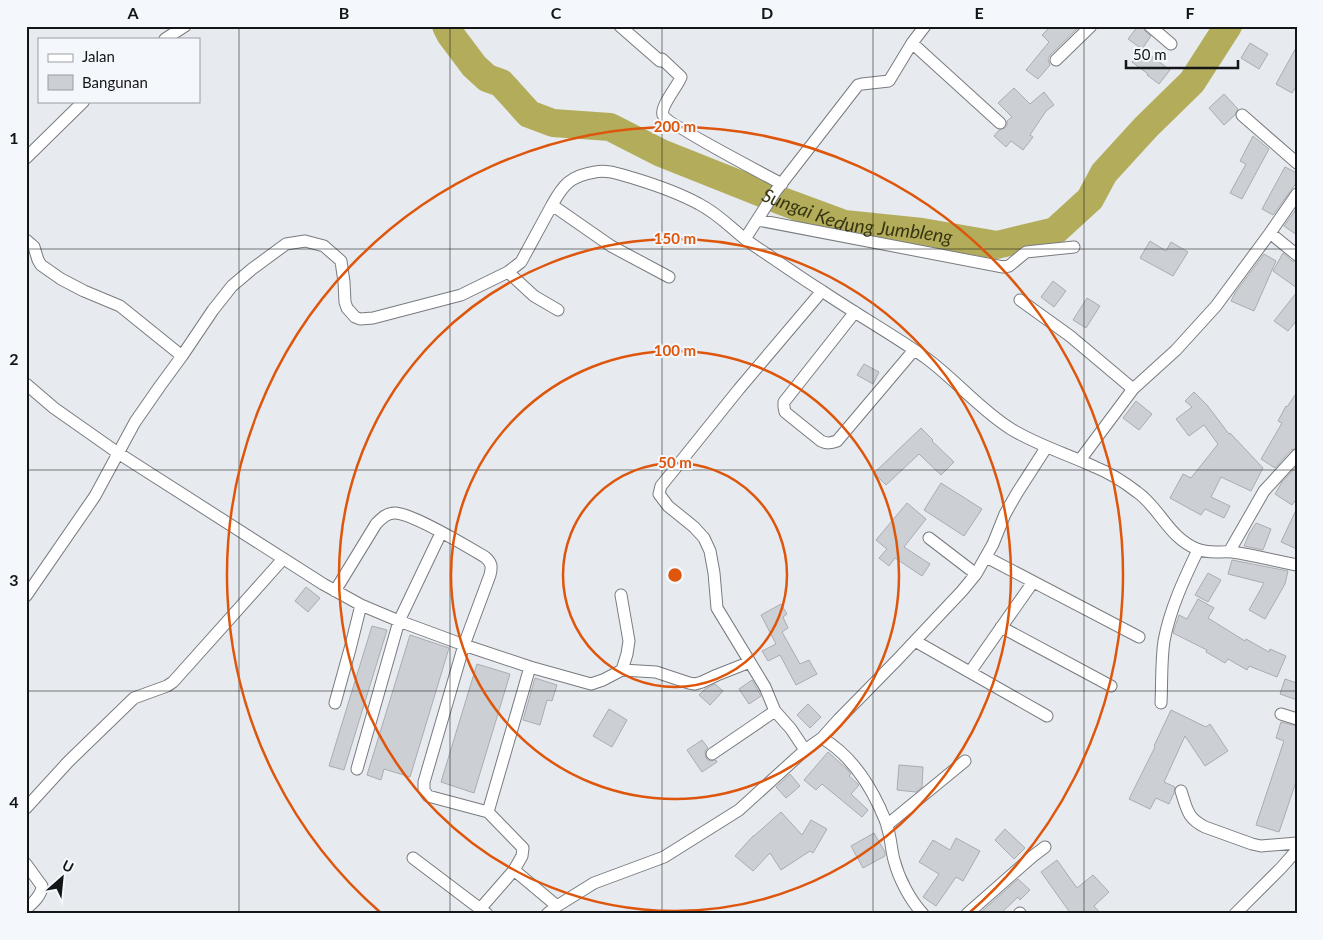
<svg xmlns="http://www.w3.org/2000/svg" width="1323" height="940" font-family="Lato,sans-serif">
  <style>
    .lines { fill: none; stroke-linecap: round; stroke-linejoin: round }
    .river { stroke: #b3ad5b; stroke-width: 28 }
    .building { fill: #cccfd4; stroke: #a9acb0 }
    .street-casing { stroke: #787b7f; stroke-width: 13 }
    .street { stroke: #fff; stroke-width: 11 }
    .grid { fill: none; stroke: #131516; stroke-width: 1; stroke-opacity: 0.55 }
    .ring { fill: none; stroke: #dd560c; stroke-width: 2.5 }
    .labels { text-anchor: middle; stroke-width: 4; stroke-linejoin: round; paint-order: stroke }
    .water-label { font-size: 19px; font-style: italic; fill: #383612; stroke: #f4f7fc }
    .centre { fill: #dd560c; stroke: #f4f7fc; stroke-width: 2.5 }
    .ring-label { font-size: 15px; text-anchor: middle; font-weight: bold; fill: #dd560c; stroke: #f4f7fc; stroke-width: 4; stroke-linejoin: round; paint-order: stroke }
    .neatline { fill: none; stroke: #131516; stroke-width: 2 }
    .grid-label { font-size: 16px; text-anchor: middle; font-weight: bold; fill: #131516 }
  </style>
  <rect width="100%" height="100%" fill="#e7eaef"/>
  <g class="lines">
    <path class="river" id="s1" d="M446,26L450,34L474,66L487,78L501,83L529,114L553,123L610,127L661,153L779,200L844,224L922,232L997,245L1055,231L1090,199L1104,173L1146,127L1192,82L1228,26"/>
  </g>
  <path class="building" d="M1051,26H1080L1050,55L1048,59L1050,65L1038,79L1026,70L1049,42L1042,35Z
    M1138,26H1143L1145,31L1151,36L1142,49L1128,39Z
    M1250,43L1268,54L1259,69L1241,58Z
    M1297,46V85L1292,93L1276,84Z
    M1142,49L1170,70L1159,84L1147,75L1148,74L1132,62Z
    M1014,88L1030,104L1044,92L1054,105L1046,111L1030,135L1033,137L1023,150L1011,141L1006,147L994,136L999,130L1005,128L1007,125V121L1012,117L998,103Z
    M1224,94L1238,109L1235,115L1224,125L1209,108Z
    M1253,136L1269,149L1242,199L1230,193L1246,164L1240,161Z
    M1285,167L1297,173V182L1273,215L1262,209Z
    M1297,208V235L1284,226Z
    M1150,241L1166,251L1171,242L1188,252L1173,276L1140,258Z
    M1283,253L1292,261L1297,262V288L1273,271Z
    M1264,254L1276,261L1254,311L1231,301L1235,293Z
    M1053,281L1066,291L1054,307L1041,297Z
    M1297,292V320L1288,331L1274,321Z
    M1087,298L1100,306L1086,328L1073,320Z
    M864,364L879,372L873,384L857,375Z
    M1194,392L1207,405L1229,434L1230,433L1263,468L1251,491L1221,477L1211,497L1230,506L1224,518L1205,509L1201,515L1170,498L1183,474L1191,478L1218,444L1204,425L1189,436L1176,419L1192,407L1185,401Z
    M1297,392V448L1291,450L1275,468L1261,459L1282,423L1278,421L1286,406L1287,407Z
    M1136,401L1152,414L1139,430L1123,418Z
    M921,428L933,440L932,441L954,462L941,475L919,454L886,485L874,473Z
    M1297,466V498L1292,505L1275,494L1282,482Z
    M941,483L982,509L964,536L924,510Z
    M907,503L926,519L904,547L930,564L922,576L895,558L889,566L879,558L887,549L876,540Z
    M1297,508V549L1281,542Z
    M1256,523L1271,529L1263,550L1244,546L1249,534Z
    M1232,560L1288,571L1285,584L1265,619L1249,610L1264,583L1228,574Z
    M1208,573L1221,580L1208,602L1195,595Z
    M306,587L320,598L308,612L295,601Z
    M1198,599L1214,608L1208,618L1245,641L1246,639L1269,652L1270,649L1286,656L1277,677L1249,666L1247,670L1228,659L1225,663L1206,652L1207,650L1173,633L1179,615L1187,619Z
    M781,604L787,614L783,617L788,628L782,632L800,664L809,660L817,674L796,685L780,655L768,661L762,651L776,644L761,615Z
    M372,626L387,630L344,770L329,766Z
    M410,635L449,648L410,777L384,769L381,780L367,775Z
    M477,664L510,674L474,793L441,782Z
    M535,678L557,685L552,701L547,700L540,725L523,720Z
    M1285,679L1297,683V700L1280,694Z
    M752,680L761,696L749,704L739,689Z
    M715,684L723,691L710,705L699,695L705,689Z
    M808,704L821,717L810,728L797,715Z
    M609,709L627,720L612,747L593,736Z
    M1171,710L1206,727L1210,724L1228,751L1205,766L1185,736L1164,782L1175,787L1174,793L1169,804L1156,798L1150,809L1129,799L1155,747L1154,746Z
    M1281,722L1297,726V779L1279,832L1256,825L1284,741L1276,738Z
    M702,740L708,748L705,751L706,758L709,761L716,760L717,762L702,772L687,750Z
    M828,752L847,769L851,774L849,776L859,785L851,794L868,810L862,817L822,784L816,790L804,780Z
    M899,765L923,767L922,787L916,792L897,790Z
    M790,774L800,786L786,798L776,787Z
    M781,812L802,835L811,820L827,829L813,853L810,851L781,870L770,853L753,871L735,856L753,836H754Z
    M1005,829L1025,848L1014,859L995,840Z
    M874,833L885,852V856L863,868L851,846Z
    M956,838L980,851L963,881L956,877L936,906L923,897L939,874L919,862L933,840L950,850Z
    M1057,860L1077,888L1093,875L1109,892L1094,906L1101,914H1071L1041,872Z
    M1018,879L1030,890L1020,900L1018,897L1000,914H979Z"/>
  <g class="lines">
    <g class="street-casing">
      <path id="street" d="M620,26L660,61L662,59L681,77C678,86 660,106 663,115C666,123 767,176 782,184
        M1150,26L1171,44
        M165,39L185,26
        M912,43L1000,123
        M1056,60L1091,26
        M1242,115L1297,163
        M26,158L84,101
        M758,220L1003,267L1009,266L1026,252L1074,247
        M1270,233L1297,255
        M745,239L775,192L858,85L862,84L889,81L912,43L925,26
        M26,240L34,247L38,260L41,265L61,279L84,291L120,306L182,356
        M508,272L534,296L558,310
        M669,277L611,246L552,205C563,185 570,176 595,172C608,169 621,175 633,178C656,185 679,193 699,204C717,213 730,227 745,239C754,246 764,252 774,259C790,270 806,281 822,291C856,314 892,334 926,358C956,380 979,409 1011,429C1037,445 1067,454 1095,467C1110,473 1124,482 1137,492C1160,508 1168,537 1197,549C1208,554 1220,551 1232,552C1254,555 1275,561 1297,565
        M822,291L739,389L661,486L659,494L668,506L694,527L704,538L710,551L714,573L717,608L765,687L775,711L791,729L805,750L822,738C849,754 867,780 880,808C882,814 886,820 887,826C891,837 891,849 894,860C899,879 910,900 923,914
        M1020,300L1070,336L1133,389
        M855,312L784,402V407L785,412L821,441C827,444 831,443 837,441L914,350
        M26,384L54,408L118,453L323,584L361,605L399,621L464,645L530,667L591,684L603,680L622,670L656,672L689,683L695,684L702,682L717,675L750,662
        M1080,460L1133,389L1176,350L1216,306L1270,233L1297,194
        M929,538L976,574
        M1229,552L1264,491L1297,455
        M986,557L1139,637
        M335,591L376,524C381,519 386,513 395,513C412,513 468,547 485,557C492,563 492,567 490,575L464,645L424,782V790L428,796L488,812L523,848L522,856L514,870L480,909
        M621,595L629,641L627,654L622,670
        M26,596L95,496L135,422L160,386L182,356L213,310L232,286L252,269L286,244L305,241L324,246L341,261L344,282L345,302L347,308L355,317L360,319L373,318L461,295L508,272L521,262L552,205
        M1001,627L1111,686
        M915,641L1047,716
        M970,672L1033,582
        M335,703L350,649L361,605
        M1161,703C1162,683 1161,661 1164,641C1170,609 1184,579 1198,550
        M1281,714L1297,719
        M822,738L839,719L896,661L962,591L976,574L993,544L1005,514L1017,493L1044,451L1045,447
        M712,754L775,711
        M357,769L399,621L441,533
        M1181,791C1187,809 1187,818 1205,827L1252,844L1261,846L1297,843
        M26,808L68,762L134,698L167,686L173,682L283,559
        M488,812L530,667
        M887,825L965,761
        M413,858L487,914
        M26,864L42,886C42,895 33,903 26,909
        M514,870L557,906
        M547,914L557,906L594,883L664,857L739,810L805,750
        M967,914L1033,856L1045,847
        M1019,914L1020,913
        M1235,914L1281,868L1297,850"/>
    </g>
    <use href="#street" class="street"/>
  </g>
  <path class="grid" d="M239,26V914M450,26V914M662,26V914M873,26V914M1084,26V914M26,249H1297M26,470H1297M26,691H1297"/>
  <g class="ring">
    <circle cx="675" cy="575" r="112"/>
    <circle cx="675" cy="575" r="224"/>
    <circle cx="675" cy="575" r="336"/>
    <path d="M381 913A448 448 0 1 1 969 913"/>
  </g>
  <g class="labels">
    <g class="water-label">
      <text dy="7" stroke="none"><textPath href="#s1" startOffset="471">Sungai Kedung Jumbleng</textPath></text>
    </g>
  </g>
  <circle cx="675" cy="575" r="8" class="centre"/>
  <g class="ring-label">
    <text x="675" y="132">200 m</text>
    <text x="675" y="244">150 m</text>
    <text x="675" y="356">100 m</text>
    <text x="675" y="468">50 m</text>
  </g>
  <rect width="1323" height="940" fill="none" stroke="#f4f7fc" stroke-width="55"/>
  <rect x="38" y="38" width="162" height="65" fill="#f4f7fc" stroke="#9a9da0"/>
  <rect x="48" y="54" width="25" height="8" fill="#ffffff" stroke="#9a9da0"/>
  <text x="82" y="62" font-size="15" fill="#131516">Jalan</text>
  <rect x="48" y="75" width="25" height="15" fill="#cccfd4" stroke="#9a9da0"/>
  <text x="82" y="88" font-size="15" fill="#131516">Bangunan</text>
  <g transform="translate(62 878) rotate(27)" stroke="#f4f7fc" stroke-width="4" paint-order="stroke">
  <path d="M0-4L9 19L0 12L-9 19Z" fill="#131516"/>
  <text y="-8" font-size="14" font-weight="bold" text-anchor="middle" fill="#131516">U</text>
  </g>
  <path d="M1126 60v8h112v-8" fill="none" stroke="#131516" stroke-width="2.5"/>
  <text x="1133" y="60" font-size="15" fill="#131516" stroke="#f4f7fc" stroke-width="4" paint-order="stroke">50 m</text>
  <rect x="28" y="28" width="1268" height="884" class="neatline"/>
  <g class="grid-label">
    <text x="133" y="19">A</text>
    <text x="344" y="19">B</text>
    <text x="556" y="19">C</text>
    <text x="767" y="19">D</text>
    <text x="979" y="19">E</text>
    <text x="1190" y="19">F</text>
    <text x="14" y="144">1</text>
    <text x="14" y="365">2</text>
    <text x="14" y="586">3</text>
    <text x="14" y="808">4</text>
  </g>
</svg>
